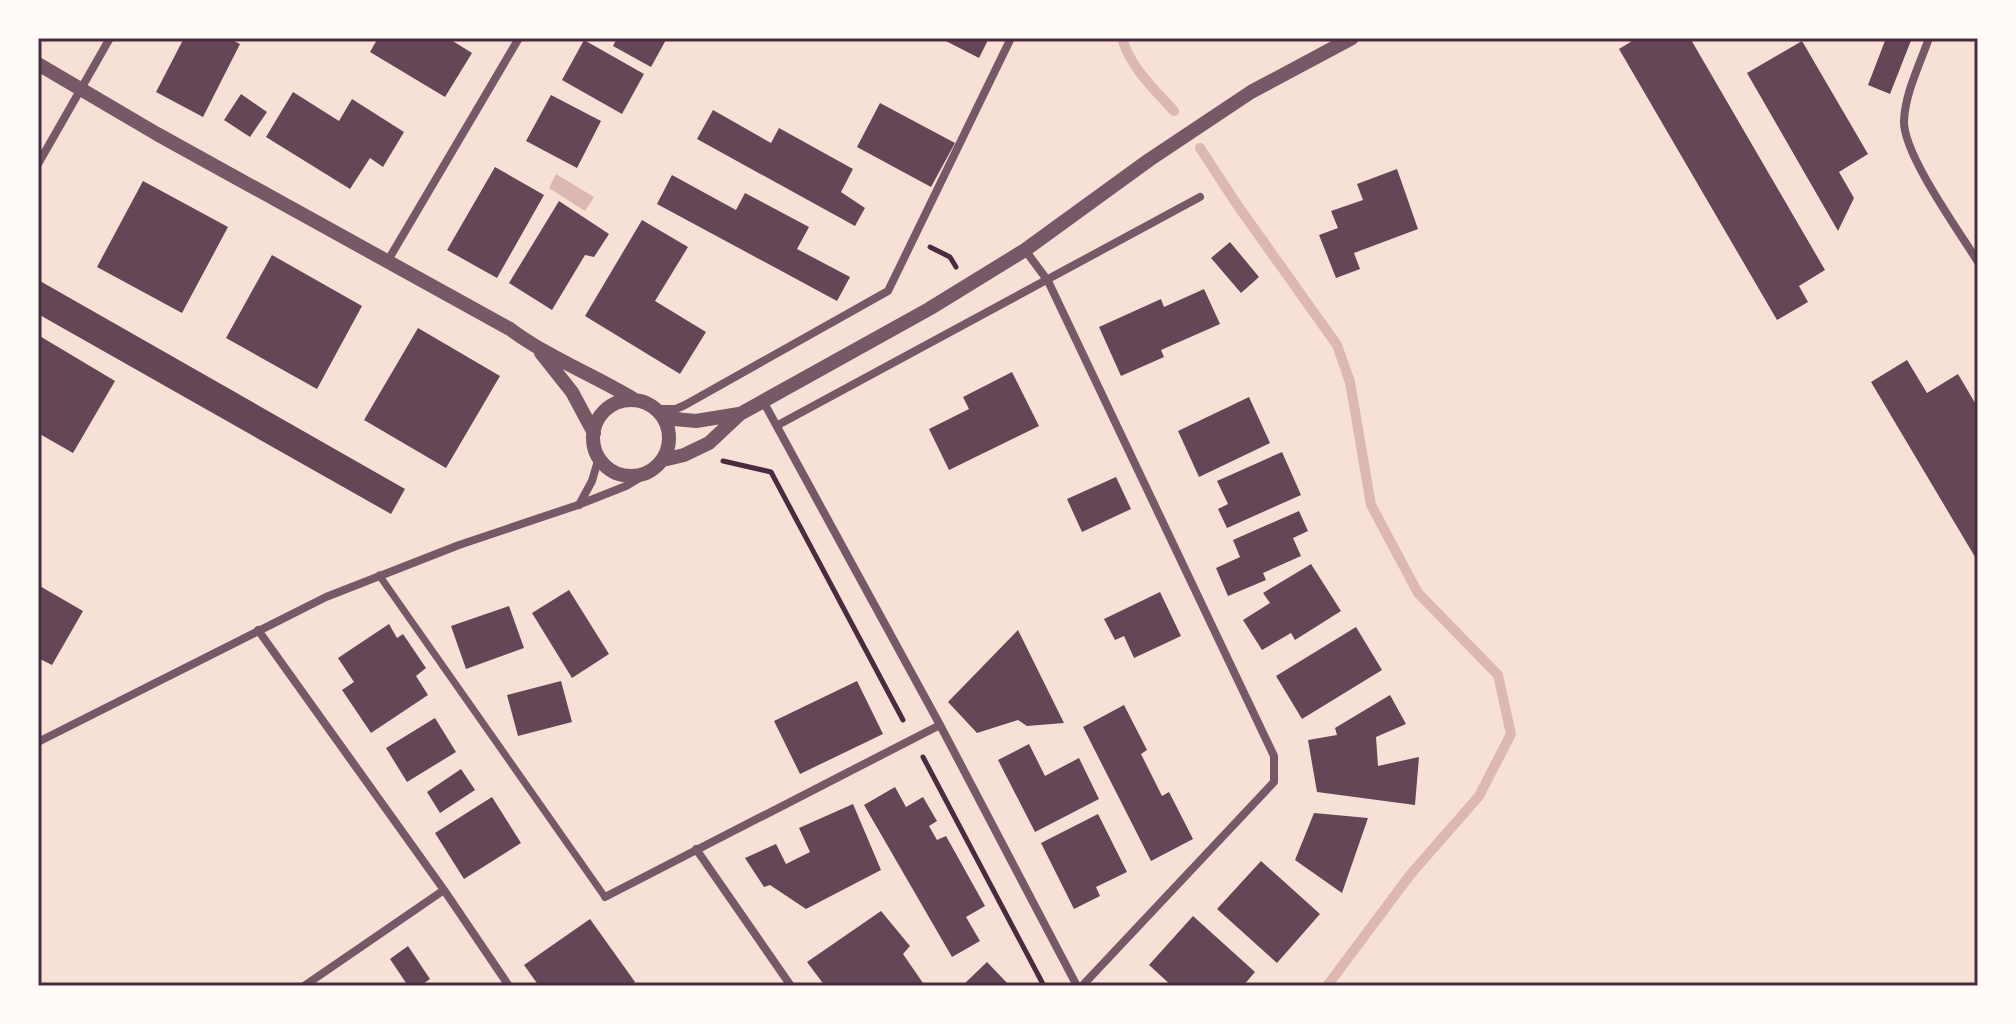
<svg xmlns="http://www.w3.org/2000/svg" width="2016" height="1024" font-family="Cabin,sans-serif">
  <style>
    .water { fill: #dcb8b0 }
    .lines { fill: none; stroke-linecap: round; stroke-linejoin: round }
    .stream { stroke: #dcb8b0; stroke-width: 10 }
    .building { fill: #644757 }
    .path { stroke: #4a2c40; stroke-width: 5 }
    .pedestrian { stroke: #755966; stroke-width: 7 }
    .minor { stroke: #755966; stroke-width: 8 }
    .tertiary { stroke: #755966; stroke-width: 14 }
    .neatline { fill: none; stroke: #4a2c40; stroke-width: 3 }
  </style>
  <rect width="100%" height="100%" fill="#f7e1d7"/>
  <path class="water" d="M556,174L594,197L585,211L549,188Z"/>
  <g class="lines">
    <path class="stream" d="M1122,38C1130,67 1154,89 1174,111
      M1200,148L1238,206L1337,345L1350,382L1371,505L1418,593L1498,675L1511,734L1479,796L1410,875L1327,986"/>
  </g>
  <path class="building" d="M184,38H228L240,44L203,117L156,92Z
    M378,38H448L472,53L445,97L370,52Z
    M617,38H667L651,67L613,46Z
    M940,38H989L979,58Z
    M1637,38H1690L1825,270L1799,286L1808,302L1777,320L1619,49Z
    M1886,38H1912L1890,94L1868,85Z
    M584,40L644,74L622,114L562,80Z
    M1802,41L1868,154L1839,172L1854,198L1838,231L1747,73Z
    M293,92L339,121L352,99L404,132L383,167L370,158L350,189L266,137Z
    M241,94L267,112L250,137L224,120Z
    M551,95L601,121L577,168L526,141Z
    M880,103L955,143L931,187L857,147Z
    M713,110L771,143L779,128L853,169L841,192L865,208L855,226L697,139Z
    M495,167L544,195L497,278L447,250Z
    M1397,169L1418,229L1354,253L1360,269L1336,278L1319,235L1338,228L1331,211L1363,200L1357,184Z
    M672,175L736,210L745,193L809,227L797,249L850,277L837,301L657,204Z
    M143,181L228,227L182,313L97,267Z
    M559,201L609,234L594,257L585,255L552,310L509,283Z
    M642,220L688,247L655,301L706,332L680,374L585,316Z
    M1230,242L1259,277L1241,293L1211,258Z
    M272,255L362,306L317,389L226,338Z
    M40,281L405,489L391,514L38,314Z
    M1204,289L1220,324L1161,350L1164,357L1121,376L1099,327L1161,299L1164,307Z
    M418,328L500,376L446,468L364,420Z
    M38,335L115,381L73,453L38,433Z
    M1907,360L1927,393L1958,374L1978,408V562L1871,382Z
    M1012,372L1039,426L949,470L929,429L969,409L963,397Z
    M1249,397L1270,443L1199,477L1178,431Z
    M1282,452L1301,495L1227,528L1218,509L1228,504L1217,481Z
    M1116,477L1131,509L1082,532L1067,499Z
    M1299,511L1308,531L1293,538L1301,556L1263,573L1266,580L1228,596L1216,568L1240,557L1233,540Z
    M1311,564L1341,611L1295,640L1291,633L1262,650L1243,620L1270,603L1263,593Z
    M38,585L83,611L52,665L38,658Z
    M569,590L609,654L572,678L532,613Z
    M1160,592L1181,636L1134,658L1124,636L1115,640L1104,619Z
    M509,606L524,648L466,669L451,626Z
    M389,624L397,638L403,634L426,668L416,676L428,695L371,733L342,690L354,682L338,658Z
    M1356,627L1382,670L1302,719L1276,676Z
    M1018,630L1064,723L1027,726L1018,720L977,733L948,702Z
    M561,681L572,722L518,736L507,695Z
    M857,681L883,734L800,774L774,721Z
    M1390,695L1406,724L1376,737L1378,766L1419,757L1415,805L1317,792L1308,740L1337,735L1335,728Z
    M1124,705L1147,750L1141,754L1162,796L1169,792L1193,839L1151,861L1083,727Z
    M435,718L456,752L407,782L386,748Z
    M1029,744L1045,776L1079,758L1099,799L1035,832L998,760Z
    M461,769L475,790L440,813L427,792Z
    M895,787L906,807L923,797L937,821L929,826L937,840L946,836L985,906L966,917L980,941L952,957L864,805Z
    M492,797L521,843L464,879L435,833Z
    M853,804L881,870L806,909L770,885L764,887L745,858L776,844L786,864L810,852L799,828Z
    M1314,813L1368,818L1342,893L1295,860Z
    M1098,814L1127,872L1096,887L1100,896L1074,909L1041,843Z
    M1261,861L1320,914L1277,963L1217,909Z
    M881,911L910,946L903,954L925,986H825L807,962Z
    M1193,916L1255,972L1243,986H1172L1149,965Z
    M590,919L635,982L630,986H539L524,965Z
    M408,946L430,979L420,986H408L390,959Z
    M987,962L1010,986H962Z"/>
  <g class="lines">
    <path class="path" d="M930,247L950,257L956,267
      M723,461L771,472L903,720
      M923,757L1044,986"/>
    <path class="pedestrian" d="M379,575L605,897"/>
    <path class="minor" d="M1929,38C1920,64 1905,93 1904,121C1903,154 1959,231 1978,262
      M38,164L110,38
      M1025,250L1048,281L1274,756V782L1082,986
      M387,262L519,38
      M763,401L940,725L1077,986
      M656,409H676L685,405L888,291L1011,38
      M778,425L1200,197
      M579,505L592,481L599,457
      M258,630L444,890L509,986
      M38,742L326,597L459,545L578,505L626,486L646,474
      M696,849L791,986
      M605,897L940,725
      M304,986L444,890"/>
    <path class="tertiary" d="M38,64L157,134L510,329C549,358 594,375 635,400
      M541,353L572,392L594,433
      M593 438a38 38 0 1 1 76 0a38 38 0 1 1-76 0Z
      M664,418L696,421L739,414
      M663,460L684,455L709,443L740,414L929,309L1025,250L1149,160L1251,92L1352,38"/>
  </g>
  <rect width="2016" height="1024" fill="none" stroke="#fffaf5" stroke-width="80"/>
  <rect x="40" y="40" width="1936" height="944" class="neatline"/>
</svg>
